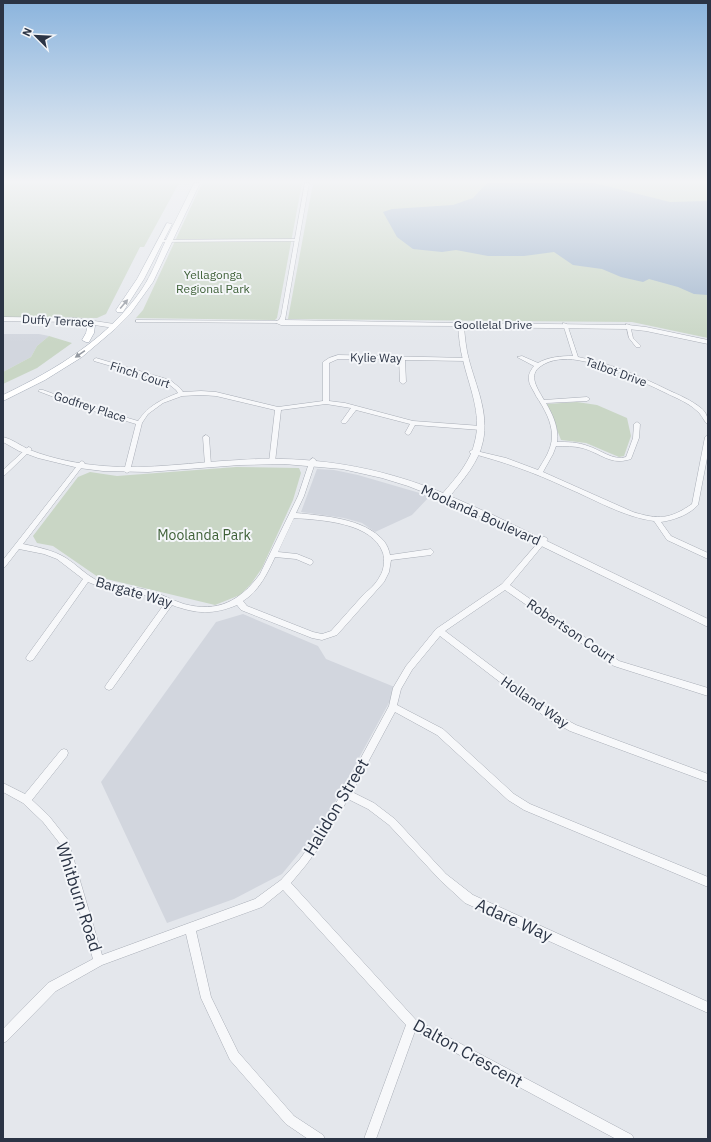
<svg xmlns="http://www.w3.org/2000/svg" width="711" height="1142" font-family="'IBM Plex Sans',sans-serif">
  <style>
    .built { fill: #d2d6de }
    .green { fill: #c9d6c5 }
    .water { fill: #9fb4cc }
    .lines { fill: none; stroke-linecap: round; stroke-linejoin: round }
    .minor-casing { stroke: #a9aeb7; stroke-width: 1 }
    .tertiary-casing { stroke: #a9aeb7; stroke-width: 1 }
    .primary-casing { stroke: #a3abb8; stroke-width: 1 }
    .minor { fill: #f7f8fa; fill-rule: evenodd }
    .tertiary { fill: #f7f8fa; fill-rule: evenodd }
    .primary { fill: #fff; fill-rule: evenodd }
    .oneway { fill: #959aa2 }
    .labels { text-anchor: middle; stroke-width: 4; stroke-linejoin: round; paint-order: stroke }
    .far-park-label { font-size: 12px; fill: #3f6138; stroke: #f4f6f9 }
    .far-street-label { font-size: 12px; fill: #2b3445; stroke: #f4f6f9 }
    .street-label { font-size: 14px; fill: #2b3445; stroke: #f4f6f9 }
    .park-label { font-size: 14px; fill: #3f6138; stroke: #f4f6f9 }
    .near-street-label { font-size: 17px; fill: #2b3445; stroke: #f4f6f9 }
  </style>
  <rect width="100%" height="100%" fill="#e4e7ec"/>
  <path class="built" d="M3,334H39L49,336L37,346L31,357L3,372Z
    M317,469L334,470L358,475L430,496L412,515L375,532L362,523L344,518L301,512Z
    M243,614L318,646L326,659L397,688L323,824L282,874L234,899L167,923L101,782L216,622Z"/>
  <path class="green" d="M3,183H179L144,247H140L106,314L97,318L3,317Z
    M202,183H302L277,318L275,320L136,318L143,310Z
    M313,183H708V338L632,322L288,319Z
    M49,336L72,343L37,368L3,384V372L31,357L37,346Z
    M577,402L597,405L627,418L631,436L624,456L619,457L586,443L561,440L547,404Z
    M236,467L299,468L301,473L293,500L262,568L251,584L240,595L215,605L98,577L53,546L37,543L33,536L78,477L90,472L117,476Z"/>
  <path class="water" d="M487,183H594L670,202L708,201V295L694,294L678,287L649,279L643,282L621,277L602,269L573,265L554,252L524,256H488L456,250L442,252L413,249L397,237L383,212L392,209L453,205L473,198Z"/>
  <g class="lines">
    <g class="minor-casing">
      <path id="minor" d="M298,239L299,240L297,241L160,242L158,241L160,240Z
        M136,320L277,321L279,322L277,323L138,322H136Z
        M563,323L567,324L578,357C609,363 640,376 668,390C679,395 691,400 701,408C706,412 708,417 708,424L706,423C703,419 701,414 697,411C689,403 676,398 666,393C639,380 605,364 577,360C565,358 551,359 541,366C527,375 538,389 544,400L587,397L590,399L587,401L546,403C553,415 559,428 557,442C567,442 578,442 588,446C601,450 613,461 626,457L633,438L634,424L637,422L640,424L639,438L631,459C610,466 601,453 582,448C574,446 565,446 556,446L553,454L543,472L633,512C659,520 670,519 692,504L705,437L708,435V453L698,505C689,515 674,520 661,522L671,536L708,553V559L667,540L654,521C623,517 594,499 565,487C533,472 504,462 470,453L469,452L472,450L506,458L538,470C544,460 552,449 552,436C552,422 544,408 536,396C534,391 529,385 529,380C528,374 531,370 534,366L517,357L522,356L538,363C548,357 561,356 573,356L563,324Z
        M626,324L630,325L633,338L641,346L640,347H636L629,338Z
        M338,355L468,358L469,359L466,361L405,360L406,382L403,384L400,382L399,359H338L329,363V401L345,403L413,421L481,426L484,428L481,430L415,425L410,434L408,435L405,433L410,424L356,410L346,423H342L341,422L351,408L326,404L281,410L275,462L272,464L269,462L275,410L216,396L201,395L182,396L163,403L148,414L142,423L130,471L127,473L124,471L136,424L80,407L38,391L39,390H43L84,405L138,421C149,405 161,400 178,393L176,390L166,382L94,361L93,360L96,358L170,380L180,388L183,392L201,391L216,392L278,407L323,401V362L329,358Z
        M206,435L209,437L211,465L208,467L205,465L203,437Z
        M29,447L32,449L31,450L5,475L3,476V470L27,448Z
        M313,458L316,460L304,496L296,513C324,516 364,518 384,541C387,545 389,550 390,555L431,549L434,552L431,555L391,560L389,572L384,582L337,635L322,640L312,638L241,610L237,605C213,615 196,614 172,605L112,689L109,690L106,689L105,687L106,685L165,603L148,596L106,589L88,582L33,660L30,661L27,660L26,658L27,656L83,579L57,559L44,554L19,549L5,567L3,568V560L80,462L82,461L85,463L23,544C37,547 53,550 66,558C77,565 85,574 96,580C112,588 130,585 147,590C160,593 171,600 184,604C218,613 240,601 260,574L298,496L310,460ZM294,518C321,520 372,522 383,553C385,560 384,570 380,576C376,584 370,589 364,594C353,606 342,619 331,631L322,634L313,632L247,606L243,601C259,591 267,574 275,557L296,559L310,565L312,564L313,562L312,560L297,554L278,552Z
        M543,537H545L548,539L510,585L619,661L708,688V696L614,666L505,590L445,631L554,713L576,725L708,774V782L570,731L548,719L440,636L412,670L401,689L397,705L443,729L514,794L530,804L708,877V887L524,810L508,800L437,735L395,712L352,792L374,803L395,819L446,874L473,895L708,1002V1013L465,903L440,880L389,825L368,809L348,799L322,843L306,865L291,883L416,1020L632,1135L634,1139H616L415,1031L376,1139H364L406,1025L283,890L262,907L196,931L211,997L238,1052L294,1116L323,1135L325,1139H308L286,1124L230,1060L201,998L186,934L102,965L56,991L7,1041L3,1043V1029L48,983L93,959L61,845L43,822L23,803L3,792V783L25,794L61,750L64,749L67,750L68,753L67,756L32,800L49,816L68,840L102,955L255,899L281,880L300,859L316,837L343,791L389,706L393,688L406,666L436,629L502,584Z"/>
    </g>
    <g class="tertiary-casing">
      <path id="tertiary" d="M305,183H309L285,320L458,323L461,321L464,323L628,325L646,327L708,340V344L646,331L628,329L464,327C465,338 466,349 469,360C476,386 489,413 483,441C479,462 463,480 450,496L493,515L708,619V627L461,507L408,486L382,478L342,469L284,464L240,465L148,472L103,471L79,468L38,458L19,451L3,442V437C12,439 21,446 30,450C53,459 79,464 104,466C149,470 194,462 239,460C309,455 378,466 443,493C456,478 471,461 475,441C482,414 469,386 463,360C460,349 459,338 458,326L281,325L274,322L279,320L281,316Z
        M3,317L75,318L114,324L117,326L114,328L75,322L3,321Z"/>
    </g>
    <g class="primary-casing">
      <path id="primary" d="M194,183H200L153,282L130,314L115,329L82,357L45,380L3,401V395C55,370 109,338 142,289C152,274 158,257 166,240C175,221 185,202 194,183Z
        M167,223L172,224L144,279L123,312H117L116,310L137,279Z
        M88,323H94L95,325L94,333L89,342H86L82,340L86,333Z"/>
    </g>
    <use href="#minor" class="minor"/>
    <use href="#tertiary" class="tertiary"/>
    <use href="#primary" class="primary"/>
  </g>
  <defs><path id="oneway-solid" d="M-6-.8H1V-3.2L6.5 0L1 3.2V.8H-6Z"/></defs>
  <g class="oneway">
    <use href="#oneway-solid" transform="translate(124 304) rotate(-50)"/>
    <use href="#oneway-solid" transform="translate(80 354) rotate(145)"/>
  </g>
  <linearGradient id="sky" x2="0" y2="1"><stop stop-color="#8bb4dd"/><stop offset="0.53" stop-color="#f3f4f6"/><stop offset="1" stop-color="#f3f4f6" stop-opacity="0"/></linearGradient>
  <rect width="711" height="343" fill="url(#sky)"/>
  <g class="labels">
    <g class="far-park-label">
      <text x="213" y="279">Yellagonga<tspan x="213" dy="14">Regional Park</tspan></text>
    </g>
    <g class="far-street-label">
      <text transform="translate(58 321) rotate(3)" y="4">Duffy Terrace</text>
      <text x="493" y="329">Goollelal Drive</text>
      <text transform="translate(376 358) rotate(1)" y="4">Kylie Way</text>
      <text transform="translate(616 372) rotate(20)" y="4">Talbot Drive</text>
      <text transform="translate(140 375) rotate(18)" y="4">Finch Court</text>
      <text transform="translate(90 407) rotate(18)" y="4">Godfrey Place</text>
    </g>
    <g class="street-label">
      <text transform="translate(481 515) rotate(24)" y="5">Moolanda Boulevard</text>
      <text transform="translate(134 592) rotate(16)" y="5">Bargate Way</text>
      <text transform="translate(571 631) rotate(34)" y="5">Robertson Court</text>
      <text transform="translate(535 702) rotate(35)" y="5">Holland Way</text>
    </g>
    <g class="park-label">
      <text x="204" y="540">Moolanda Park</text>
    </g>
    <g class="near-street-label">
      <text transform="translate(336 807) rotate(-59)" y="6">Halidon Street</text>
      <text transform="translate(79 897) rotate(72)" y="6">Whitburn Road</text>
      <text transform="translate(514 920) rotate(24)" y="6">Adare Way</text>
      <text transform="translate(468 1053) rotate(29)" y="6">Dalton Crescent</text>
    </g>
  </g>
  <rect width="711" height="1142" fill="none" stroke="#2b3445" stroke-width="8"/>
  <g transform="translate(36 36) rotate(294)" stroke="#f4f6f9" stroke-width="3" paint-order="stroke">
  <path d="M0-3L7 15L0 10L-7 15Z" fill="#2b3445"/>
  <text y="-6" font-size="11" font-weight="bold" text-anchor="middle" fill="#2b3445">N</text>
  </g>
</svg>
